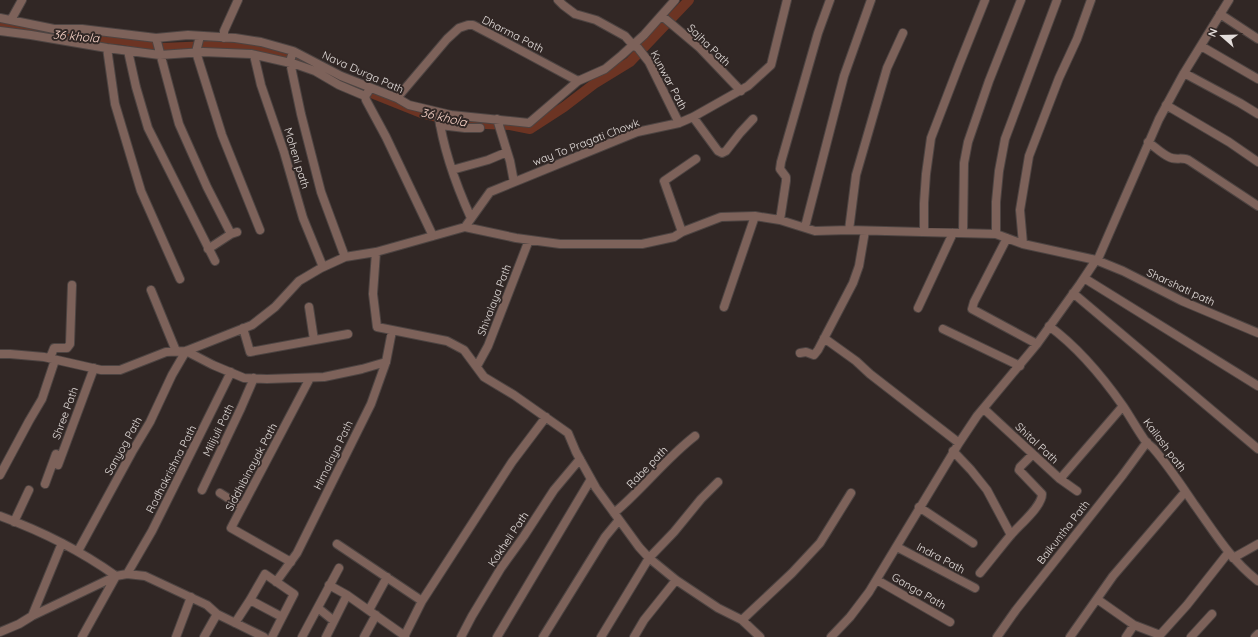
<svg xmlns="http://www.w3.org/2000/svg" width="1258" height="637" font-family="Quicksand,sans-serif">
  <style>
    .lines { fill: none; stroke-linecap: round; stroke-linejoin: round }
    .river { stroke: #6c3423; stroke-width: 10 }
    .minor-casing { stroke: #4d4442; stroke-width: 10 }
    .minor { stroke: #7d625a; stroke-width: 8 }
    .labels { text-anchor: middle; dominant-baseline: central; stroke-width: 4; stroke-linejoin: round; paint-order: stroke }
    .street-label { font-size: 11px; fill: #e3dddb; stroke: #312725 }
    .water-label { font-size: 12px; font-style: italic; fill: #fcd6ca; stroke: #312725 }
  </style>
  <rect width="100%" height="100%" fill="#312725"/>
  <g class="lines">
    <!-- river -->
    <path class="river" d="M 0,24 L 41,33 L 123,40 L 153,46
      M 163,48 L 230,45 L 262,49 L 300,60 L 339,80 L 424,114 L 462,123 L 510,125 L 530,129 L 564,107 L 594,84 L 630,62 L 689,0"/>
    <defs>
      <path id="minor" d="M 558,0 L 563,5 L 575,14 L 596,20 L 625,36 L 633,45 L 638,48 L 649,62 L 679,123
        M 1220,14 L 1258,39
        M 662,16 L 700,48 L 741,91
        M 0,18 L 54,29 L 82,29 L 156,38 L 188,35 L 235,38 L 261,42 L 293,51 L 341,76 L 397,98 L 409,105 L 451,115 L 529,123 L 578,81 L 605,69 L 622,55 L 644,35 L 675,0
        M 11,20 L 22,0
        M 0,31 L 31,35 L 107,48 L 160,55 L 203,52 L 251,54 L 295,64 L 315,71 L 339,85 L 365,96
        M 200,36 L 196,52 L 222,135 L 260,230
        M 156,38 L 179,124 L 207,187 L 231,234
        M 224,38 L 224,31 L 238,0
        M 1201,46 L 1258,79
        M 107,48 L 115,104 L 141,191 L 180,279
        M 128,51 L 136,87 L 148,128 L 215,261
        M 293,51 L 290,62 L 301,114 L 321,192 L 345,257
        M 254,55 L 261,85 L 284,152 L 303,218 L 323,267
        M 1184,73 L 1240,103 L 1258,114
        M 368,92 L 365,96 L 366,100 L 386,137 L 433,236
        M 397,98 L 447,39 L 459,28 L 468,25 L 473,25 L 496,37 L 578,81
        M 1166,105 L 1229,142 L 1258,162
        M 438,112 C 443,149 456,185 471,218
        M 693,117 L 718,151 L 722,153 L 726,151 L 740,133 L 753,119
        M 497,119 L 510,161 L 514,182
        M 440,125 L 465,128 L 480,128
        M 1148,142 C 1155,147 1162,154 1169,157 C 1176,161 1183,156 1190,161 L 1258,206
        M 452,170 L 488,160 L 507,152
        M 780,220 L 786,181 L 786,177 L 780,169 L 781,162 L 818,33 L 830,0
        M 465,227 L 490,192 L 637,132 L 679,123 L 693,117 L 748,86 L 771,65 L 787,0
        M 805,227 L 844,76 L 871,0
        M 849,230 L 856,175 L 887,68 L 903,33
        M 682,232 L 664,181 L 696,159
        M 924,232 L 924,203 L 926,174 L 931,138 L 959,65 L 985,0
        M 963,233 L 964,163 L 968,142 L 989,81 L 1021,0
        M 996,234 L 996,202 L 999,171 L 1005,139 L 1057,0
        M 1007,238 L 974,302 L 972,309 L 1037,344
        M 1023,244 L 1020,210 L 1029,156 L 1059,78 L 1077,39 L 1091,0
        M 208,249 L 231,234 L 237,232
        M 376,252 L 373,294 L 377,327 L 447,341 L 464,350 L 484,377 L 514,395 L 568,433 L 576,452 L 596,488 L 639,547 L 649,558 L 676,580 L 718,608 L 742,620 L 760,637
        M 1084,278 L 1258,386
        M 151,290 L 176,351
        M 1073,293 L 1258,449
        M 309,307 L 314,340
        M 724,307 L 755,216
        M 918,308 L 953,233
        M 1049,326 C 1079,348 1102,376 1123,406 C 1131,418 1138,431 1146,442 C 1148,444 1151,446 1153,448 C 1168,465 1181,485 1194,504 C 1215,533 1229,558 1258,581
        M 243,328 L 250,352 L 348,334
        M 943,329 L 1020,366
        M 824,338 L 856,361 L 870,374 L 959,443
        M 800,353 L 806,352 L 814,355 L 818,350 L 853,283 L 859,266 L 865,231
        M 0,354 L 10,354 L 44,357 L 101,370 L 120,370 L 166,352 L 186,351 L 252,325 L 275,307 L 299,281 L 321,268 L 345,257 L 376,252 L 465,227 L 516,238 L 560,244 L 642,244 L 674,237 L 682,232 L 721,217 L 755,216 L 780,220 L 815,231 L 849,230 L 996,234 L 1023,244 L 1096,260 L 1123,271 L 1182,301 L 1258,333
        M 50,358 L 54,348 L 67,348 L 70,344 L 72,285
        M 477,366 L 488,346 L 529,240
        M 984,409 L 1060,479 L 1077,491
        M 953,451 L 971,470 L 987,490 L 1011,535
        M 58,465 L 94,368
        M 0,475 L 29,421 L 42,399 L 55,360
        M 1060,479 L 1123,406
        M 45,484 L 56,454
        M 202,490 L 241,408 L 254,378
        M 220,493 L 242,507
        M 919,507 L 973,543
        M 614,513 C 643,489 665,459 695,436
        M 0,516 C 41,531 81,551 116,576 L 127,574 L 145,576 L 207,605 L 217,614 L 264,637
        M 14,522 L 29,490
        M 337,544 L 422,601
        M 897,547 L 975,588
        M 78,551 L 132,452 L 150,422 L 172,375 L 186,351 L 213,365 L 244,378 L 267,379 L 324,377 L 362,369 L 386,362
        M 1233,558 L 1258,544
        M 291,562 L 231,528 L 310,378
        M 980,573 C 990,561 1000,548 1010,536 C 1018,526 1042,507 1042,494 L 1019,470 L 1020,467 L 1033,454
        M 127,574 L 152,531 L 231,372
        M 877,580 L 950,622
        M 276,582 L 297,553 L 371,404 L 386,362 L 392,331
        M 329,585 L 347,595 L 405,636
        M 1097,599 L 1134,625 L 1126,637
        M 250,600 L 282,617
        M 318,608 L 334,621
        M 369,610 L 387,577
        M 32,616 L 62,543
        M 742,620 L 792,573 L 820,543 L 851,493
        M 235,623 L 250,600 L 265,574 L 294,594 L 272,637
        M 1134,625 L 1160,635 L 1187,605 L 1228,553
        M 0,632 L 19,624 L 32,616 L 116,576
        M 82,637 L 116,576
        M 176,637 L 191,597
        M 204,637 L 217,614
        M 302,637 L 339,568
        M 326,637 L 347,595
        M 364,637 L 376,615
        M 404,637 L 422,601 L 512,462 L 546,417
        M 461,637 L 472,616 L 501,568 L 524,536 L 554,490 L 580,459
        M 497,637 L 591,479
        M 543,637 L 605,537 L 619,520
        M 601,637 L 649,558 L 674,532 L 701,499 L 718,482
        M 634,637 L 644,620 L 676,580
        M 831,637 L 850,617 L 869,592 L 959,443 L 977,416 L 1037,344 L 1080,284 L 1096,260 L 1098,259 L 1159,119 L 1184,73 L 1229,0
        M 997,637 L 1016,610 L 1122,476 L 1147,442
        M 1070,637 L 1113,576 L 1185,492
        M 1191,637 L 1212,614
        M 1255,637 L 1258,634"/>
    </defs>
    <!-- minor casing -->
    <use href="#minor" class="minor-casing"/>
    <!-- minor -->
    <use href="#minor" class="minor"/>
  </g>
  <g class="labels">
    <!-- street labels -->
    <g class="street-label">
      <text transform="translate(513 34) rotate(27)">Dharma Path</text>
      <text transform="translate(709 45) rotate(44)">Sajha Path</text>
      <text transform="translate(363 72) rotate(24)">Nava Durga Path</text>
      <text transform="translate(669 80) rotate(62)">Kunwar Path</text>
      <text transform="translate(586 142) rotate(-21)">way To Pragati Chowk</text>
      <text transform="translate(297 158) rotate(73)">Moheni path</text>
      <text transform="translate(1181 287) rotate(25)">Sharshati path</text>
      <text transform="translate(494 300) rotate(-69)">Shivalaya Path</text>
      <text transform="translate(65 413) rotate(-70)">Shree Path</text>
      <text transform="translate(218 430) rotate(-64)">Milijuli Path</text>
      <text transform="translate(1037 443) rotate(43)">Shital Path</text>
      <text transform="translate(1165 445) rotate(53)">Kailash path</text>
      <text transform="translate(123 446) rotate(-61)">Sanyog Path</text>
      <text transform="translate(333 455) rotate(-64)">Himalaya Path</text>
      <text transform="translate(251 467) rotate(-62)">Siddhibinayak Path</text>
      <text transform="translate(647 467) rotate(-46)">Rabe path</text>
      <text transform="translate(171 469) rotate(-63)">Radhakrishna Path</text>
      <text transform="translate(1063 532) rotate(-52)">Baikuntha Path</text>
      <text transform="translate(508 539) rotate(-56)">Kokheli Path</text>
      <text transform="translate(941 558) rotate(28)">Indra Path</text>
      <text transform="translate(919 591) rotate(30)">Ganga Path</text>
    </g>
    <!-- water labels -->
    <g class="water-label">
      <text transform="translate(76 36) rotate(5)">36 khola</text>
      <text transform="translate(444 117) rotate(13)">36 khola</text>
    </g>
  </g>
  <!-- north arrow -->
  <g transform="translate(1222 36) rotate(290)" stroke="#312725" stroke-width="3" paint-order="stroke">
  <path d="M0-3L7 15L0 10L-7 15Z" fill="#e3dddb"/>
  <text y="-6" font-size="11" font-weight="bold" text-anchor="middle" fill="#e3dddb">N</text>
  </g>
</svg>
